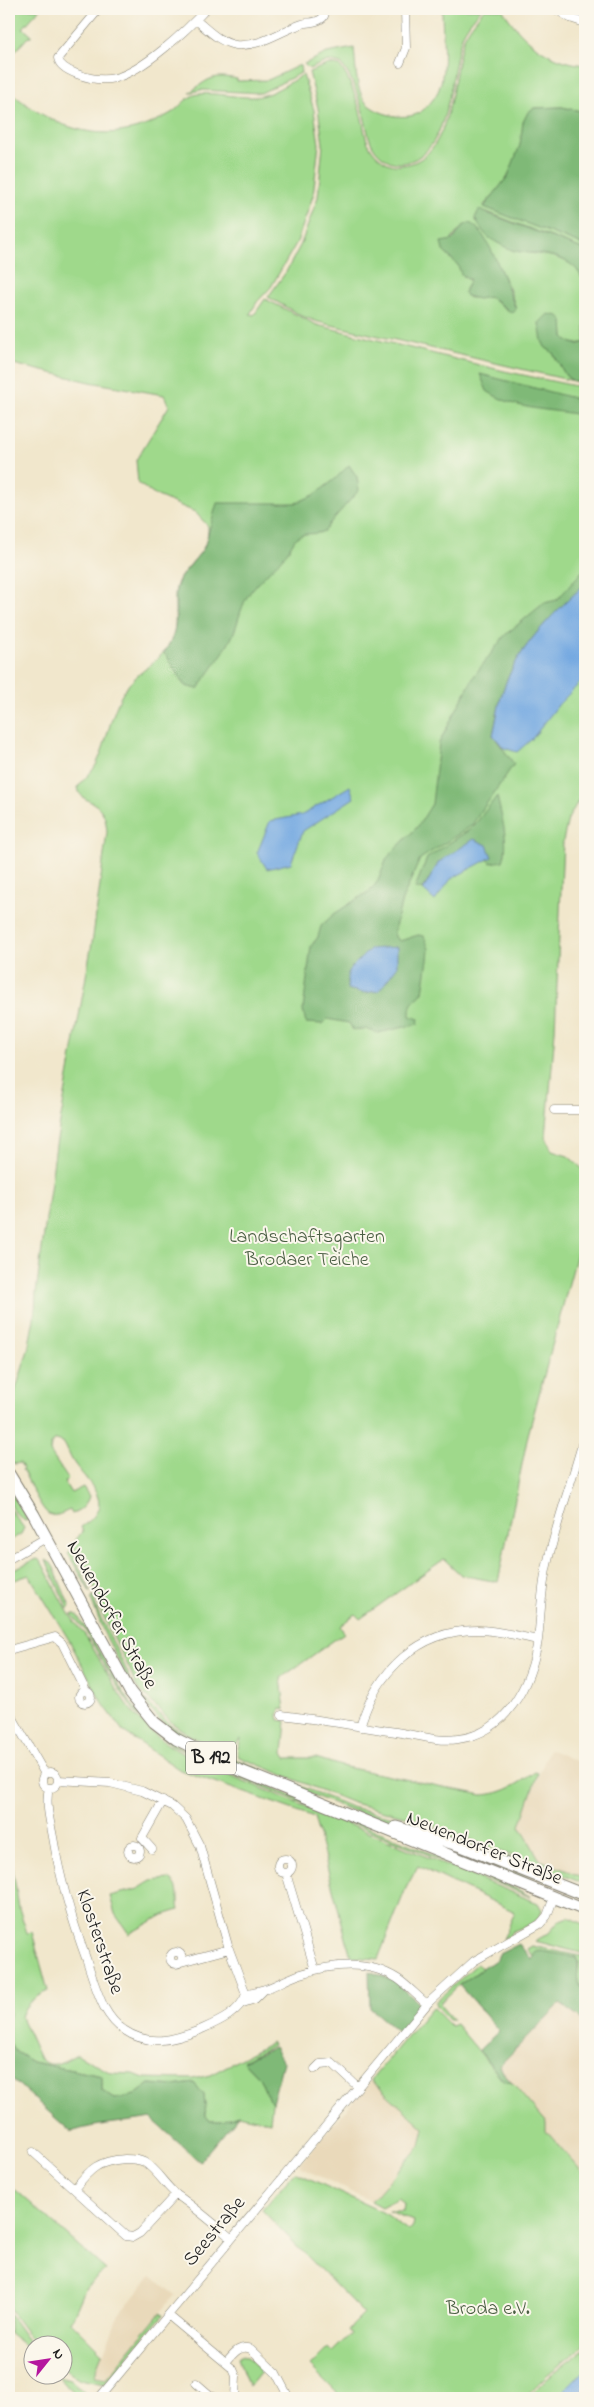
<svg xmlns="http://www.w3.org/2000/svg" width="594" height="2407" font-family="'Indie Flower',sans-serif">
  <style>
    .built { fill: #e9d9ba }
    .green { fill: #9fd98b; stroke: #5e7a54; fill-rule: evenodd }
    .forest { fill: #7fb977; stroke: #4e6a4a }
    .water { fill: #75a9e1; stroke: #48627e }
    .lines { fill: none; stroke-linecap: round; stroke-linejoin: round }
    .minor-casing { stroke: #868274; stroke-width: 9 }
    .primary-casing { stroke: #868274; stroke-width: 13 }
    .minor { stroke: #fff; stroke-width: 8 }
    .primary { stroke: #fff; stroke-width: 11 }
    .labels { text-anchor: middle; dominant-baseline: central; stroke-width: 4; stroke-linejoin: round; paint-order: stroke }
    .shield { fill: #fbf7ec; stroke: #5f5e5a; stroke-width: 1 }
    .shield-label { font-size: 19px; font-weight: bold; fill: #1c1c1c }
    .park-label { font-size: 20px; fill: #4a5e43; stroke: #fbf7ec }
    .street-label { font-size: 20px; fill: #1c1c1c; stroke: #fbf7ec }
  </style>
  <rect width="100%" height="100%" fill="#fbf7ec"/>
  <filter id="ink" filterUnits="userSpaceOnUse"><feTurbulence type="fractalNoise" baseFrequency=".02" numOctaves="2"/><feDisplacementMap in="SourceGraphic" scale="10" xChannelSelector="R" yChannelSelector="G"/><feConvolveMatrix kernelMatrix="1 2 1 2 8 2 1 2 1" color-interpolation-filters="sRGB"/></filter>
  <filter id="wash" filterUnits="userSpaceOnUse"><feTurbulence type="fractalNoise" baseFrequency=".0096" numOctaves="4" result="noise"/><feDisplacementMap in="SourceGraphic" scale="20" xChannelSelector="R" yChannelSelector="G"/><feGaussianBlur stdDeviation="1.12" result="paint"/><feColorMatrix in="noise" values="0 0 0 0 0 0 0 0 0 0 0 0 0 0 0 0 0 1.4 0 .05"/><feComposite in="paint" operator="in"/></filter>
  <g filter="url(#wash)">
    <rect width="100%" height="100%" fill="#f1e7cc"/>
    <!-- built -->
    <path class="built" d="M 549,1749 L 585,1765 L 585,1878 L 540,1860 L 520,1825 Z
      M 560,2004 L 585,2022 L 585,2175 L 546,2131 L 546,2123 L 498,2067 Z
      M 371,2080 L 424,2128 L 420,2146 L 371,2201 L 300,2167 L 300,2164 Z
      M 151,2276 L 175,2295 L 106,2379 L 94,2377 L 119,2314 Z"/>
    <!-- green -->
    <path class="green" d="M 14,9 L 40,9 L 23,28 L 32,36 L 27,38 L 9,59 L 9,15 Z
      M 442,9 L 481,9 C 474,18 465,27 462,37 C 449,73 452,149 408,162 C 398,165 388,162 380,155 C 368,144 368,131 364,116 C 360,100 352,76 341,64 L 328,61 L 309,69 L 304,64 L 327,53 L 354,48 C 356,65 355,85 364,100 C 374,115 410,123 423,110 C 428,106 436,97 439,89 C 447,69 442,31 442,9 Z
      M 484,9 L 502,9 C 522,39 546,61 585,65 L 585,112 L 562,107 L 534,108 C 521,124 525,125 521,144 C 516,167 501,188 484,205 L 485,207 L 585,246 L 585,250 L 482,210 L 476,221 C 480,224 481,229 485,233 C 487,237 510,250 515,251 C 542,256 575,252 585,285 L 585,342 C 576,345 571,344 564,337 L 563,326 L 548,314 L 539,323 L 545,347 L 553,353 L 566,376 L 573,381 L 318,322 L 302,316 L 268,297 L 286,272 L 301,244 L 318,197 L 323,144 L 318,108 L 309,72 L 329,64 L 340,66 C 350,79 357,99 361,115 C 365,128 364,140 373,151 C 380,160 391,167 402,165 C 453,161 451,77 463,41 C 467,29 477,19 484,9 ZM 477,228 L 486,242 L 509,288 L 516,308 L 507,310 L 490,297 L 469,298 L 465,289 L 470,281 L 464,277 L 458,265 L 443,251 L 459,230 Z
      M 300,65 L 301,73 L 261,93 L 200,90 L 189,93 C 210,78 212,74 237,79 L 237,81 L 268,80 Z
      M 303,75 L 314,110 L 319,144 L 313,196 L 297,242 L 271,287 L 257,302 L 250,314 L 254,315 L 265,299 L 317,325 L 504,371 L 585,388 L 585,789 L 568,819 L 563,841 L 555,1031 L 546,1137 L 552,1151 L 568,1156 L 585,1171 L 585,1224 L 528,1435 L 498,1582 L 461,1575 L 444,1559 L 360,1619 L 355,1614 L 340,1626 L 344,1633 L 281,1678 L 285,1710 L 281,1709 L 278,1715 L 279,1720 L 286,1721 L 283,1753 L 286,1758 L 316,1758 L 341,1766 L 482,1795 C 504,1794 518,1784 535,1772 L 538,1773 L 520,1826 L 540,1860 L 585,1878 L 585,1884 L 420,1820 L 353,1803 L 239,1757 L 237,1751 L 241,1739 L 226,1752 L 191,1736 L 172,1723 L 136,1686 L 131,1672 L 101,1611 L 95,1589 L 73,1547 L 77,1538 L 83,1532 L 81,1527 C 117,1504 90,1486 74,1463 C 69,1456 68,1449 63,1442 L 56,1440 L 51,1444 L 50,1452 L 68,1479 L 64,1482 L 71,1493 L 83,1487 L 89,1496 C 86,1506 81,1511 72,1514 L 70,1510 C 64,1512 57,1517 51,1515 C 42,1514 28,1479 22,1469 L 23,1468 L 20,1463 L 14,1464 L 9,1458 L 9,1412 L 28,1350 L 35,1313 L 36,1293 L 56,1145 L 93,937 L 107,832 C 106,824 106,816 100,809 C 92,799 79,801 78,787 C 84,778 93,772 97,763 C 108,740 110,714 124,691 C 137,670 163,662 172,638 C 180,619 169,595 180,578 C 192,559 209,552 208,526 L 195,512 L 153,494 L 138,483 L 136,460 L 169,406 L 164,395 L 90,382 L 9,363 L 9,91 C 52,127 101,147 156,121 C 162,118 168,115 173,112 C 181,106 187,96 198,94 C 216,92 236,98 255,97 C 271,96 289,82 303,75 Z
      M 9,1489 L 28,1520 L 25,1521 C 12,1512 9,1504 9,1489 Z
      M 9,1508 L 24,1528 L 21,1534 L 9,1541 Z
      M 71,1550 L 91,1592 L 90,1592 L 68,1553 Z
      M 37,1559 L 41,1561 C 51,1579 59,1598 70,1615 C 76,1625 85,1633 90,1643 C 123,1701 135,1730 198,1762 L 538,1903 L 542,1910 C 537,1927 523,1926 511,1932 L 510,1935 L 503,1939 L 515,1912 L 418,1866 L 406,1888 L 378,1959 L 351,1957 L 314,1817 L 180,1770 L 123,1731 L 101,1701 L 69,1640 L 29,1575 L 9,1582 L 9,1571 Z
      M 46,1560 L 51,1563 L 54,1568 L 70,1607 L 68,1609 Z
      M 93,1595 L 98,1612 L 128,1673 L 129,1681 L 104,1633 L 91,1599 Z
      M 71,1614 L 76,1614 C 103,1650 118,1695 152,1727 C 190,1761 244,1776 291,1795 C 367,1827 443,1858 519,1890 L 531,1897 L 220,1769 L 173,1746 L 136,1713 L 112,1678 L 85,1630 Z
      M 137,1692 L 170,1725 L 206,1747 L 351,1807 L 419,1823 L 457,1836 L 453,1839 L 353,1811 L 236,1765 L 189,1742 L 158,1719 Z
      M 462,1839 L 535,1867 L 544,1873 L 463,1842 Z
      M 430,1840 L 536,1881 L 536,1883 L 456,1853 Z
      M 9,1844 L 19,1908 L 27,1933 L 32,1932 L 48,1991 C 35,1997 25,2003 21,2017 L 40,2059 C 52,2070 64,2061 77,2054 L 111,2073 L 134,2074 L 144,2078 L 193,2079 L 210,2075 L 272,2042 L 273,2045 L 243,2061 L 260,2079 L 269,2100 L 272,2103 L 270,2122 L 239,2115 L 222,2121 L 210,2121 L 206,2116 L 204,2095 L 194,2083 L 174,2086 L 150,2084 L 135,2095 L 115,2099 L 102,2091 L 102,2076 L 32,2062 L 16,2052 L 9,2042 Z
      M 169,1879 C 182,1886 176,1898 179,1910 L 163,1915 L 129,1934 L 115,1914 L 110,1896 L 138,1889 L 151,1881 Z
      M 568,1917 L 585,1925 L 585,1954 L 535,1941 L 549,1933 L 560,1920 Z
      M 532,1946 L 585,1957 L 585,1989 C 574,1984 578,1973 579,1962 L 533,1957 L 527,1949 Z
      M 477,1964 L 483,1968 L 459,1985 L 439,2004 L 453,2020 L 449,2020 L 436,2006 L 435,2002 Z
      M 432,2007 L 451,2026 L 456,2024 L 503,2080 L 512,2083 L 546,2123 L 546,2131 L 585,2175 L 585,2345 L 548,2374 L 525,2397 L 519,2398 L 342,2398 L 310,2366 L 328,2348 L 332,2352 L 351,2334 L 348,2330 L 364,2314 L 262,2210 L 295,2172 L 382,2212 L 409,2231 L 413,2226 L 414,2221 L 388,2211 L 403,2211 L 404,2204 L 399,2198 L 382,2207 L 371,2201 L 420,2146 L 424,2128 L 371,2080 Z
      M 9,2184 L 106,2270 L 86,2287 L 71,2322 L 103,2354 L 94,2377 L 106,2379 L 161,2312 L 163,2315 L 105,2384 C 89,2381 74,2380 63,2366 L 62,2344 L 34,2343 L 9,2309 Z
      M 9,2314 L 32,2346 L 32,2351 L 9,2333 Z
      M 585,2349 L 585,2369 L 556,2398 L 527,2398 L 548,2377 Z
      M 242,2355 L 249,2358 L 261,2372 L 249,2387 L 238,2358 Z
      M 58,2376 L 70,2379 L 88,2396 C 74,2399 67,2385 58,2376 Z"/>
    <!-- forest -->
    <path class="forest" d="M 562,107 L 585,112 L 585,246 L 484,207 L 508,176 L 520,145 L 523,122 L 528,112 L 534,108 Z
      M 479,210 L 585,250 L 585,285 C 575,253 543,255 515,251 C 510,250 492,240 488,237 C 483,233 478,223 475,218 Z
      M 469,223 C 488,228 508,291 516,309 L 512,313 L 490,297 L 478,299 L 466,296 L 464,292 L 470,280 L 461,274 L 458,265 L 443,251 L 441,242 L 453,240 L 463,226 Z
      M 548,314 L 559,316 L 563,320 L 564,337 C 571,344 576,346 585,342 L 585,384 L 573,381 L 566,376 L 553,353 L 545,347 L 542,341 L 539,323 Z
      M 480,374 L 585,401 L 585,416 C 550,408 518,412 487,391 Z
      M 349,465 L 357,477 L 359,490 L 329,524 C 323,541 301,527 294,541 C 282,564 259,577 247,597 C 240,609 238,624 232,637 C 223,655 209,672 198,689 L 185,686 L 164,653 L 173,637 L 176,621 L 176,589 L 180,578 L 204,548 L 217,503 L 296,503 L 314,495 L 334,480 Z
      M 585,568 L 585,584 C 551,616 514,650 501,697 C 498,709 496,722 493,735 L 514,764 L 471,826 L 420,859 L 402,900 L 394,931 L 395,937 L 400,941 L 418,935 L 424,936 L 429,949 L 428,960 L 423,992 C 415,1003 410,999 410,1016 L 419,1019 L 418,1024 L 378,1033 L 365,1029 L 353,1030 L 349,1023 L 327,1019 L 322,1024 L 306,1023 L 303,1010 L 311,946 L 318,937 L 321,926 L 334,914 L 371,890 L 378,881 L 387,858 L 418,826 L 432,804 L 439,743 L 474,676 L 505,635 L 544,603 L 557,600 Z
      M 497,796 C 501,816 510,842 503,861 L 491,863 L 487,859 L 491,857 L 439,862 L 423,890 L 415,888 L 427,858 L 472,828 Z
      M 519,1944 L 532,1960 L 535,1952 L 541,1951 L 576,1957 C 582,1968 571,1983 585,1989 L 585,2022 L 560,2004 L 499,2066 L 512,2083 L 503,2080 L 479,2050 L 499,2031 L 459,1985 L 497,1959 L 499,1954 Z
      M 369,1971 L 395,1981 L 421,2005 L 399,2033 L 370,2008 Z
      M 9,2042 L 16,2052 L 32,2062 L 102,2076 L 102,2091 L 115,2099 L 135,2095 L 150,2084 L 174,2086 L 194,2083 L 204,2095 L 206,2116 L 210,2121 L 222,2121 L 239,2115 L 200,2162 L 151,2118 C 125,2123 97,2123 71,2132 L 9,2076 Z
      M 274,2047 L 283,2062 L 272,2103 L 269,2100 L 260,2079 L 243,2061 Z"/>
    <!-- water -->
    <path class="water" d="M 585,584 L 585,678 L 559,704 L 532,739 L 517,752 L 504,748 L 493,735 C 496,722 498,709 501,697 C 514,650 551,616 585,584 Z
      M 350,786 L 354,798 L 303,831 L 291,863 L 267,869 L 257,853 L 270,821 L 302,815 Z
      M 474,839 L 487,845 L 492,857 L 451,879 L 435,901 L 423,890 L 439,862 Z
      M 397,947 L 397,967 L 379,991 L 363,993 L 347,989 L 348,971 L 370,949 Z
      M 585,2369 L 585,2387 L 572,2398 L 556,2398 Z"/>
  </g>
  <g filter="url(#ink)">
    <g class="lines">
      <defs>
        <path id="minor" d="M 99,9 L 58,58 C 59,66 69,71 77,74 C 90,79 102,81 115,78 C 143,71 187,30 206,9
          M 555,9 L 570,18 L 585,23
          M 196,20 C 208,30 220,43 236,45 C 261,47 280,31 302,24 C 308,22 316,23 321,19 C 325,17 325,13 325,9
          M 400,63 L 406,48 L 405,9
          M 554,1110 L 585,1110
          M 9,1559 L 46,1538
          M 9,1650 L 55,1637 L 62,1643 L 86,1691
          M79 1697a6 6 0 1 1 12 0a6 6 0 1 1-12 0Z
          M 9,1711 L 45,1774
          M 282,1715 C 322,1720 362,1727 402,1733 C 420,1736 440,1742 458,1739 C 507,1733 531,1684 538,1640 C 541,1615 541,1590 547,1565 C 557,1520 573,1478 585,1434
          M 360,1727 C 376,1672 418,1630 477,1630 C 498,1630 518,1636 538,1640
          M42 1780a8 8 0 1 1 16 0a8 8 0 1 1-16 0Z
          M 58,1780 L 110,1783 L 142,1791 L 172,1806 L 186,1819 L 200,1846 L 229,1949 L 246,1994
          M 49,1788 C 45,1803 50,1821 53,1837 C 60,1880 72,1920 87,1961 C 92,1977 97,1993 104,2007 C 109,2016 116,2025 124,2030 C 149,2047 174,2040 200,2030 C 218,2022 240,2013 246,1994 C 253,1991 259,1991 265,1989 C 277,1985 288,1978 301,1974 C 332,1964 369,1960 398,1979 C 408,1986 417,1996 427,2004
          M128 1851a6 6 0 1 1 12 0a6 6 0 1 1-12 0Z
          M 152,1849 L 142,1838 L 163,1801
          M278 1866a7 7 0 1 1 14 0a7 7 0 1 1-14 0Z
          M 286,1873 L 315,1970
          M170 1958a6 6 0 1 1 12 0a6 6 0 1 1-12 0Z
          M 181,1962 L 229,1949
          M 243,2003 L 255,1999 L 265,1989
          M 315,2069 L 320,2064 L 332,2063 L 358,2087
          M 33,2152 L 126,2236 L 133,2237 L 140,2233 L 176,2194
          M 75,2188 C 91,2168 98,2161 125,2159 C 131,2159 138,2159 144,2162 C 157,2170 165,2186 177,2195 C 196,2208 213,2223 231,2238
          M 168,2315 L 233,2369 L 236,2376 L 235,2398
          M 226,2362 C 233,2354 240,2344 251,2349 L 276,2373 L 289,2398
          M 196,2383 L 211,2396 L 218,2398
          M 99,2398 L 429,2002 L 474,1961 L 540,1924 L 547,1916 L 554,1897"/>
        <path id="primary" d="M 9,1474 L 34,1515 L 130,1692 L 154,1722 L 176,1739 L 234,1768 L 585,1910
          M 396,1827 L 461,1846 L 585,1895"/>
      </defs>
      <!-- minor casing -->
      <use href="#minor" class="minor-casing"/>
      <!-- primary casing -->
      <use href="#primary" class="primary-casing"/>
      <!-- minor -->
      <use href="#minor" class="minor"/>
      <!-- primary -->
      <use href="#primary" class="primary"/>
    </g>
  </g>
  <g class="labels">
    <!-- shield labels -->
    <rect class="shield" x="186" y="1741.5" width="50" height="33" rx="4"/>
    <g class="shield-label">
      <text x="211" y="1758">B 192</text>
    </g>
    <!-- park labels -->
    <g class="park-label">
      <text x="307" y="1237">Landschaftsgarten<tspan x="307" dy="23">Brodaer Teiche</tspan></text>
      <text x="488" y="2309">Broda e.V.</text>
    </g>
    <!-- street labels -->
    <g class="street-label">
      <text transform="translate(111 1615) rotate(61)">Neuendorfer Straße</text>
      <text transform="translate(484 1849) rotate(22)">Neuendorfer Straße</text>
      <text transform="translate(99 1942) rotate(71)">Klosterstraße</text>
      <text transform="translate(215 2232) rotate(-50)">Seestraße</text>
    </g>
  </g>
  <!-- margin -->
  <rect width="594" height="2407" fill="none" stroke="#fbf7ec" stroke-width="30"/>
  <!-- north arrow -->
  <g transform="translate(48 2360) rotate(60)"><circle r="24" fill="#fbf7ec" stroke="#a29f99"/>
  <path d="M0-4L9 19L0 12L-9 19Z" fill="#b5179e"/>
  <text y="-8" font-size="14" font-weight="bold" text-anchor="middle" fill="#1c1c1c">N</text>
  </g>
</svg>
